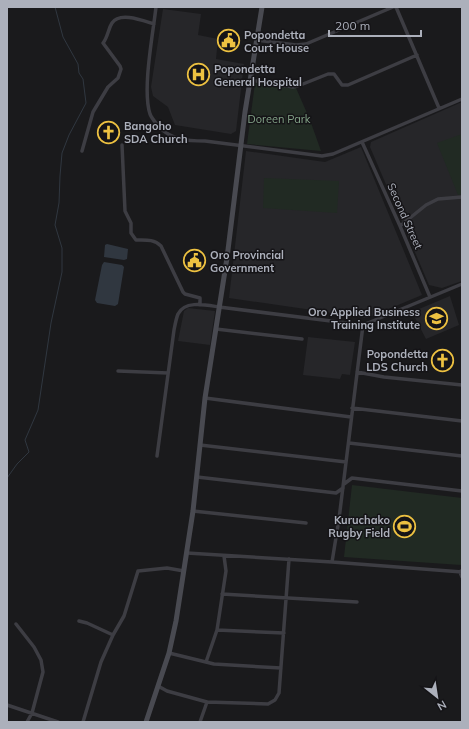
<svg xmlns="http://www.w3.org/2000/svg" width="469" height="729" font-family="Mulish,sans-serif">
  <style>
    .built { fill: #262629 }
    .green { fill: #212a23 }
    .water { fill: #303740 }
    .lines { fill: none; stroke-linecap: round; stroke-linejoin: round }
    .stream { stroke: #303740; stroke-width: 1 }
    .minor { stroke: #3d3d43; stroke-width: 3.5 }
    .secondary { stroke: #494a51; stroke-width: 5 }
    .labels { text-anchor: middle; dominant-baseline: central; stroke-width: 3; stroke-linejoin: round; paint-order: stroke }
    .poi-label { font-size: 11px; font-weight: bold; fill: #acb0bb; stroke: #151417; text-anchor: start }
    .park-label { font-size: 11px; fill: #84a589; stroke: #151417 }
    .street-label { font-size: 11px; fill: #acb0bb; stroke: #151417 }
  </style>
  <rect width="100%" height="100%" fill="#1a1a1c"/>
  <!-- built -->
  <path class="built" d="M 163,9 L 201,14 L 198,35 L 218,39 L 216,59 L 244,64 L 236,131 L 231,134 L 175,125 L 168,107 L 153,96 L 151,87 Z
    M 462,102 L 462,281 L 442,288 L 429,285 L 370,147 L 371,142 Z
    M 361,147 L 422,295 L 367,318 L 229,298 L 246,151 L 325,162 Z
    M 450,296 L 459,325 L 426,339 L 412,312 Z
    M 188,308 L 215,311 L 210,345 L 178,341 L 184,311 Z
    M 308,337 L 355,342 L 350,375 L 342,374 L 340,379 L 303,375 Z"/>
  <!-- green -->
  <path class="green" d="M 255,83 L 296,88 L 310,120 L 321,151 L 247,144 Z
    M 462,134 L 462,194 L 458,195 L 437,143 Z
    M 264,178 L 339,181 L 337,213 L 263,208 Z
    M 352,485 L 462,498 L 462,554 L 461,565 L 344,557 Z"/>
  <!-- water -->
  <path class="water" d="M 107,244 L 128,249 L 127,259 L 124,260 L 104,257 L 105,245 Z
    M 104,262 L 122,265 L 124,267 L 118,304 L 115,306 L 97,303 L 95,300 L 102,265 Z"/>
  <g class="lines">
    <!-- stream -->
    <path class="stream" d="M 7,478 L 17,464 L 29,452 L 25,440 L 38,410 L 51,323 L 62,272 L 62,248 L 55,225 L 59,203 L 60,176 L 62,153 L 69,135 L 86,103 L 83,79 L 79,73 L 78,64 L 63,37 L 55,7"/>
    <!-- minor -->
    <path class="minor" d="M 156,7 C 153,34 142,90 150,114 C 152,119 156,123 159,127 C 172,140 187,141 205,141 L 322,156 L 333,154 L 462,99
      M 396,7 L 439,108
      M 256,40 L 296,45 L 306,44 L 393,7
      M 250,80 L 293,87 L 298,86 L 328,74 L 334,74 L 342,85 L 348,85 L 417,55
      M 362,142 L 400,226 L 430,297
      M 122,145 L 125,211 L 131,223 L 131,233 L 136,240 C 146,240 154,239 161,246 L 183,292 L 185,294 L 200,298 L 200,305
      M 82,151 L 93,112 L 108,87 L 118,78 L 121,69 L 120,66 L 103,43 C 108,37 108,29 112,23 C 120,11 144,21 154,24
      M 400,226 L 426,205 L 438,199 L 462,197
      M 216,329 L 302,339
      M 118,371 L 168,373
      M 357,372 L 384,377 L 462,385
      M 205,398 L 351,417
      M 352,408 L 462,421
      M 349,443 L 462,456
      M 200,445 L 346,462
      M 157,456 L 174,330 C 175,325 176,319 178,314 C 185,300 206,305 219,307 L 363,325 L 462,284
      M 197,477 L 336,493 L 343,488
      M 344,484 L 352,478 L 462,491
      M 193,511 L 306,523
      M 187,553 L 332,562 L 462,572
      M 332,562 L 339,519 L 363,325
      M 461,571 L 460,572 L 462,577
      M 222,594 L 357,602
      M 79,621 L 87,623 L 113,635
      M 16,624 L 34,647 L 41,660 L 43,672 L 32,713 L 27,722
      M 217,630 L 284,633
      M 169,653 L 214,664 L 281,668
      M 206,662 L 217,630 L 226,571 L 224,556
      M 158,686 L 167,691 L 207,702 L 268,704 L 275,700 L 279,693 L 289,559
      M 7,705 L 58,722
      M 83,722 L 101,662 L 113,635 L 124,616 L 138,571 L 167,568 L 184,571
      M 200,722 L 207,702"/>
    <!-- secondary -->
    <path class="secondary" d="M 146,722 L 169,653 L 176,621 L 193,511 L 205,398 L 227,258 L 245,112 L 262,7"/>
  </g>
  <!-- icons -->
  <defs>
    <symbol id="civic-ring" viewBox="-11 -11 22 22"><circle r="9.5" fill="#151417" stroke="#edc141" stroke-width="1.5"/><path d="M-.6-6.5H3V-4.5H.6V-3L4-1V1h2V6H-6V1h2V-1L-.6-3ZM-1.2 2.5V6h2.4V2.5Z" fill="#edc141"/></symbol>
    <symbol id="hospital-ring" viewBox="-11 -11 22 22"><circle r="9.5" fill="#151417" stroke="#edc141" stroke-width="1.5"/><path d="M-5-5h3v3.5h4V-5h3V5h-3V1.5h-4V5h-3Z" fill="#edc141"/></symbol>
    <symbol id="church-ring" viewBox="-11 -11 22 22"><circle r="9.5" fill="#151417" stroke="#edc141" stroke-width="1.5"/><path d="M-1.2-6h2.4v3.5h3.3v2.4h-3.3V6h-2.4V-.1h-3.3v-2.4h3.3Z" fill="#edc141"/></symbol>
    <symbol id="university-ring" viewBox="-11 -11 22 22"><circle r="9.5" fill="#151417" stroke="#edc141" stroke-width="1.5"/><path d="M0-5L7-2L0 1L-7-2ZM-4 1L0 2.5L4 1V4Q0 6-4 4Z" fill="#edc141"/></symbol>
    <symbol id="stadium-ring" viewBox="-11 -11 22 22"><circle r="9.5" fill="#151417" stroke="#edc141" stroke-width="1.5"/><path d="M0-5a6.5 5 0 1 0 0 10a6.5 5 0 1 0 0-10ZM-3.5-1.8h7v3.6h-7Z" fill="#edc141"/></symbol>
  </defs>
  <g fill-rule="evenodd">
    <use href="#civic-ring" x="216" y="28" width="25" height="25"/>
    <use href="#hospital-ring" x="186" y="62" width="25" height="25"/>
    <use href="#church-ring" x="96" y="120" width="25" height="25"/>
    <use href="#civic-ring" x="182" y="248" width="25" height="25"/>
    <use href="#university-ring" x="424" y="306" width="25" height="25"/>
    <use href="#church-ring" x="430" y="348" width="25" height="25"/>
    <use href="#stadium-ring" x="392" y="514" width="25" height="25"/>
  </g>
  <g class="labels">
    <!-- poi labels -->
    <g class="poi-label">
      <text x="244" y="35">Popondetta<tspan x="244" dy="13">Court House</tspan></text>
      <text x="214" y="69">Popondetta<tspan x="214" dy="13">General Hospital</tspan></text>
      <text x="124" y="126">Bangoho<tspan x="124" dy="13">SDA Church</tspan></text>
      <text x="210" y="255">Oro Provincial<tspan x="210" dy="13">Government</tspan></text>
      <text x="420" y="312" text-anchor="end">Oro Applied Business<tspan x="420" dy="13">Training Institute</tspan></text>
      <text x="428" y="354" text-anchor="end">Popondetta<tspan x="428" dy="13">LDS Church</tspan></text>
      <text x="390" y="520" text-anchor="end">Kuruchako<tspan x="390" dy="13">Rugby Field</tspan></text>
    </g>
    <!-- park labels -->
    <g class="park-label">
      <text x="279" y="119">Doreen Park</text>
    </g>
    <!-- street labels -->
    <g class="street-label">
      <text transform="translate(405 216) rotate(66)">Second Street</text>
    </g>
  </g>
  <!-- border -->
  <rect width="469" height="729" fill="none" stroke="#acb0bb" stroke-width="16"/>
  <!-- north arrow -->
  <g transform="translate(437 697) rotate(150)" stroke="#151417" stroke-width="3" paint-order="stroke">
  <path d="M0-3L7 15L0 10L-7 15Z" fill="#acb0bb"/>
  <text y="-6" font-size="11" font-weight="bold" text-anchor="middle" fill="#acb0bb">N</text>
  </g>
  <!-- scale -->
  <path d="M329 30v6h92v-6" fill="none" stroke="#acb0bb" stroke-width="2"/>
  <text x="335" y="30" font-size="12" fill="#acb0bb" stroke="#151417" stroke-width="3" paint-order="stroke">200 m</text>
</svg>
